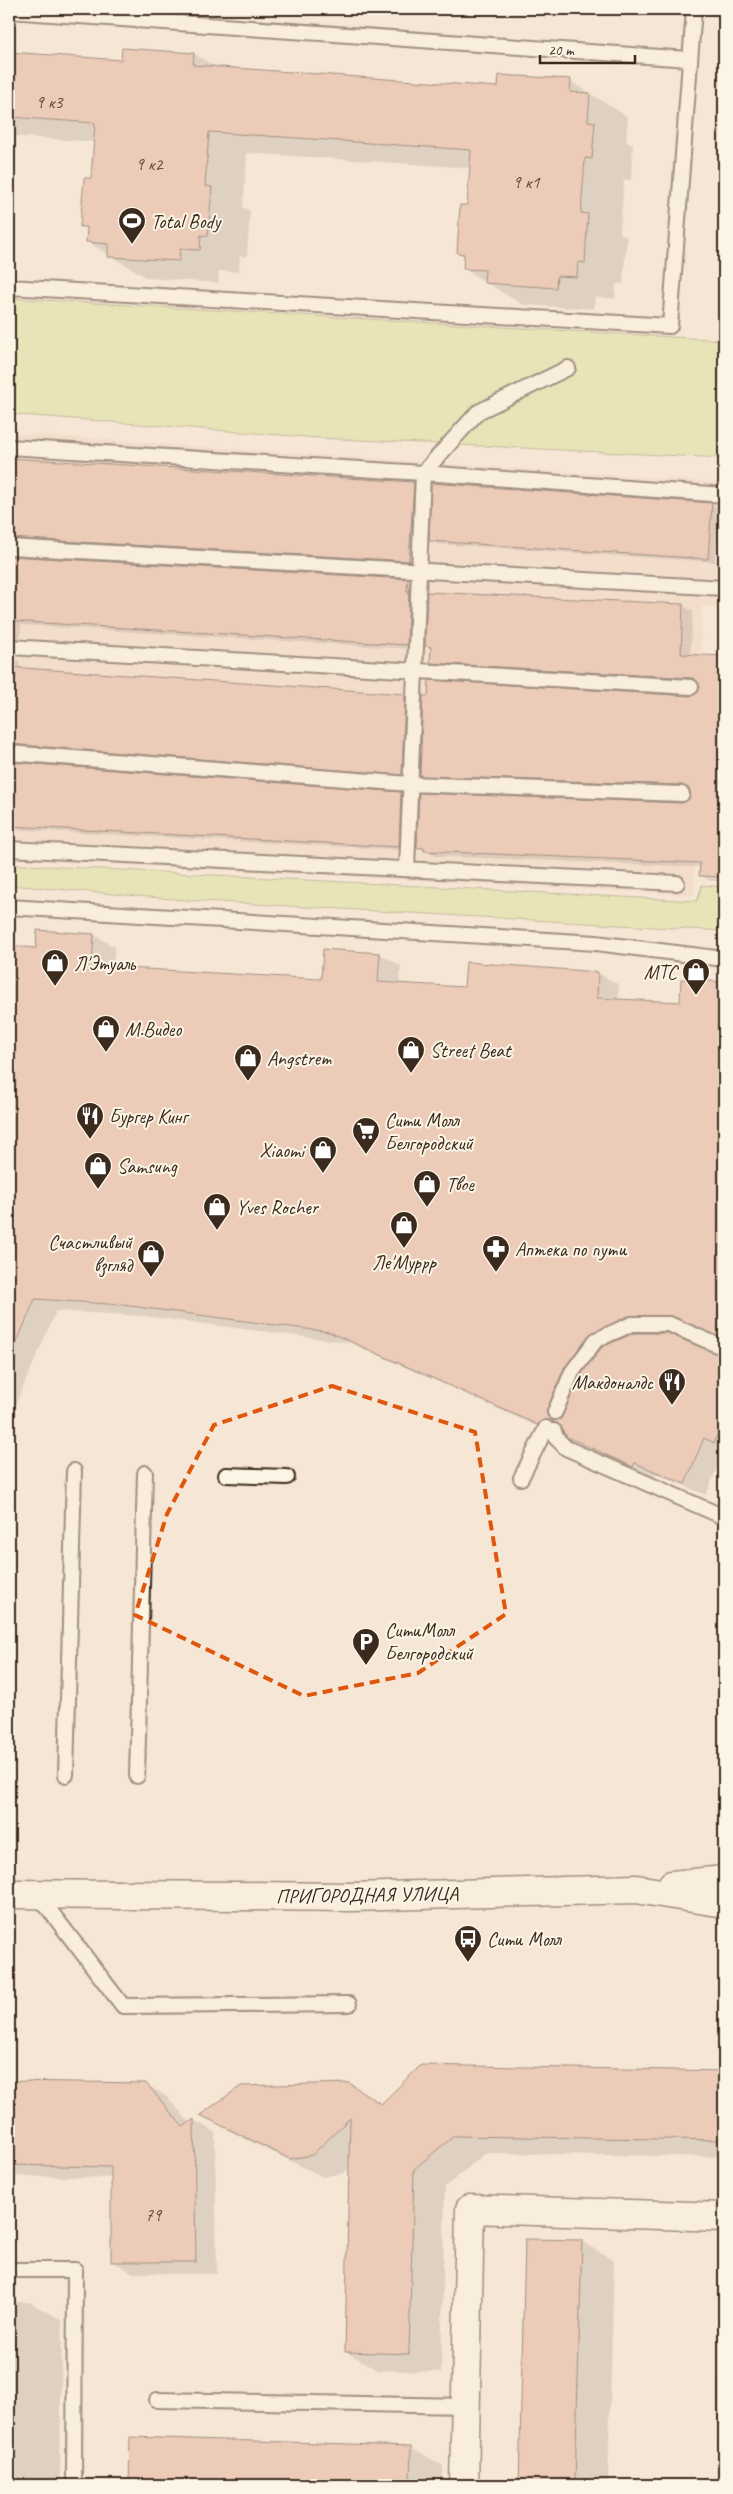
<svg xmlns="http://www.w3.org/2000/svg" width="733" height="2494" font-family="Caveat,sans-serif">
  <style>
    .built { fill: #efd4c2 }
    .green { fill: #d7e396; stroke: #89865a }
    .shadow { fill: #0003 }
    .building { fill: #dfab94; stroke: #3b2a1e }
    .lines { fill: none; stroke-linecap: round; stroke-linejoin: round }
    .service-casing { stroke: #3b2a1e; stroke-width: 18 }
    .minor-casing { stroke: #3b2a1e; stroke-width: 31 }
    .primary-casing { stroke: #3b2a1e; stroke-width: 31 }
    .service { stroke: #fcf5e5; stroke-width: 14 }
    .minor { stroke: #fcf5e5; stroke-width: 28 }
    .primary { stroke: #fcf5e5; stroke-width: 28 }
    .marked { fill: none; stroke: #df570d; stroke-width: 4; stroke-dasharray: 10 6; stroke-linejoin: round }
    .labels { text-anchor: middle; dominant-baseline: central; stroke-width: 4; stroke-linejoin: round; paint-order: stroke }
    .number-label { font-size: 18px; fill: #644a3c }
    .poi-label { font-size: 20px; fill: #3b2a1e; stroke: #fcf5e5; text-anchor: start }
    .street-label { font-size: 20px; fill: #3b2a1e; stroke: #fcf5e5 }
  </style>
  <rect width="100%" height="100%" fill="#f6e6d5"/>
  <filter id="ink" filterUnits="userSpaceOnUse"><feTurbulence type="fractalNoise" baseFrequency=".02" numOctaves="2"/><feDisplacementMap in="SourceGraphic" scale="10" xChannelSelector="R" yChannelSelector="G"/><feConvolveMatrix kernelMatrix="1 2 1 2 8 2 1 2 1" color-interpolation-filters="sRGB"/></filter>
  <g filter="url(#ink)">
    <!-- built -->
    <path class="built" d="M 9,433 L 724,483 L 724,608 L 702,606 L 694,895 L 9,859 Z"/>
    <!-- green -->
    <path class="green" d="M 9,298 L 724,340 L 724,556 L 723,458 L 320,438 L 9,414 Z
      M 9,864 L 697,901 L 702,885 L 724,887 L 724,931 L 184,900 L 9,885 Z"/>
    <!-- shadow -->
    <path class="shadow" d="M 9,53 L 122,61 L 194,54 L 218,68 L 499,88 L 570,81 L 628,117 L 626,141 L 633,145 L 631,180 L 624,180 L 620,233 L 627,237 L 623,284 L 616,284 L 615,299 L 595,297 L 594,309 L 523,305 L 464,269 L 465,256 L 458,253 L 468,207 L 471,168 L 247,153 L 243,207 L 250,211 L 247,257 L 240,256 L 239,272 L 219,271 L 218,283 L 147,278 L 88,242 L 88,230 L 82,226 L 92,179 L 95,142 L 9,136 Z
      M 9,459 L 413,484 L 421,488 L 415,564 L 9,548 Z
      M 712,504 L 719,508 L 715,562 L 437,544 L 430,540 Z
      M 9,557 L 407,580 L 414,584 L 414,649 L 21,625 L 20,642 L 9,648 Z
      M 428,593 L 683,606 L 693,611 L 690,656 L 724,657 L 724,881 L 710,881 L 700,875 L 701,867 L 435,856 L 418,847 L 687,803 L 692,795 L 691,790 L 430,780 L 421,775 L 691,697 L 699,693 L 701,687 L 699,683 L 441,668 L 431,662 L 432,649 L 426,646 Z
      M 9,655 L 19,661 L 19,669 L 405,696 L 412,700 L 409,778 L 9,753 Z
      M 9,761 L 10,763 L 401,793 L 408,797 L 406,850 L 9,829 Z
      M 39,931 L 94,935 L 115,947 L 113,968 L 322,980 L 380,954 L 401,966 L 399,985 L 465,989 L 467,963 L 598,973 L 619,985 L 618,1000 L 681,1004 L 682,980 L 724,983 L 724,1340 L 694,1327 L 650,1327 L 636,1334 L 724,1357 L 724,1451 L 706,1495 L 656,1474 L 654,1478 L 590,1448 L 565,1432 L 559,1436 L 351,1343 L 144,1316 L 56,1311 L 9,1420 L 9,947 L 37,949 Z
      M 421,2066 L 724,2072 L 724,2157 L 486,2153 L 445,2187 L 441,2372 L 377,2370 L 346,2352 L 351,2166 L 344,2173 L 323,2177 L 233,2133 L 202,2115 L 349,2084 L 383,2104 Z
      M 9,2082 L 146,2084 L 167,2097 L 190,2123 L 194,2120 L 215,2132 L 217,2274 L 133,2273 L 112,2261 L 112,2178 L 9,2176 Z
      M 526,2240 L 582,2242 L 614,2260 L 608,2485 L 520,2485 Z
      M 721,2242 L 724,2242 L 724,2485 L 717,2485 Z
      M 9,2302 L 29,2302 L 62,2320 L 60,2485 L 9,2485 Z
      M 131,2438 L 411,2447 L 443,2466 L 443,2485 L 130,2485 Z"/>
    <!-- building -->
    <path class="building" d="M 122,48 L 194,53 L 193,65 L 498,87 L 499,75 L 571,79 L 570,92 L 590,93 L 588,121 L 595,122 L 592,159 L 585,158 L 581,213 L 588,214 L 585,263 L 578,262 L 577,277 L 557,276 L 556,288 L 484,283 L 485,270 L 463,269 L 464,254 L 457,253 L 460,205 L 467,205 L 471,150 L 209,132 L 205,186 L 212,187 L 208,236 L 201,235 L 200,250 L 180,249 L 179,261 L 108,257 L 108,244 L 86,242 L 87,227 L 80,227 L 84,178 L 91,178 L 95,123 L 9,117 L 9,52 L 121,60 Z
      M 9,458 L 414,482 L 409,561 L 9,538 Z
      M 431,483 L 712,503 L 708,559 L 429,541 Z
      M 9,556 L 408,579 L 407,591 L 409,591 L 407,645 L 9,621 Z
      M 427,592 L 683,604 L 681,654 L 724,656 L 724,877 L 699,876 L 700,863 L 424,851 L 424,848 L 417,848 L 419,793 L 682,803 L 686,801 L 691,795 L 689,790 L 682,785 L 420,776 L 423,696 L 428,696 L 429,680 L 690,696 L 698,692 L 700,687 L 696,680 L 692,678 L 430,663 L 431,647 L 425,646 Z
      M 9,667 L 405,694 L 402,775 L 9,744 Z
      M 9,762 L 401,792 L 399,847 L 9,826 Z
      M 37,930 L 94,934 L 92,966 L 321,979 L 323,949 L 380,953 L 378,982 L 464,987 L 466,962 L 598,972 L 597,998 L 680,1002 L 681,979 L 724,982 L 724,1339 L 672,1316 L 628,1316 L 589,1335 L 564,1368 L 546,1413 L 552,1420 L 561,1419 L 580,1376 L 602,1347 L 634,1333 L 667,1333 L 724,1357 L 724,1418 L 714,1443 L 704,1438 L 685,1484 L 635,1463 L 633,1467 L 567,1437 L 557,1423 L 545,1419 L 538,1425 L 329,1332 L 122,1305 L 35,1299 L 9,1361 L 9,946 L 36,948 Z
      M 421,2065 L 724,2071 L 724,2140 L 454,2136 L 414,2169 L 409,2354 L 345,2352 L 350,2118 L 312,2155 L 290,2159 L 200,2115 L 241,2086 L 349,2083 L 381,2104 Z
      M 9,2081 L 146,2083 L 183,2127 L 194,2119 L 196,2262 L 111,2262 L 111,2167 L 9,2165 Z
      M 525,2239 L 582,2240 L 575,2485 L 519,2485 Z
      M 130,2437 L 411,2446 L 410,2485 L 129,2485 Z"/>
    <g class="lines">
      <defs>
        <path id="service" d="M 9,11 L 688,59
          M 9,287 L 670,326 L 694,9
          M 9,447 L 423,473 L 724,495
          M 9,547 L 724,588
          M 9,647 L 691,687
          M 9,753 L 410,784 L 682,794
          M 9,849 L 677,883
          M 407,869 L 423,473 L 478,412 L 568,368
          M 9,907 L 596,943 L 724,959
          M 555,1412 L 572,1372 L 596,1340 L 632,1324 L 669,1324 L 724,1348
          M 554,1431 L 556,1438 L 566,1448 L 724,1517
          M 226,1475 L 287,1477
          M 521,1478 L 546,1428
          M 66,1775 L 74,1471
          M 137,1776 L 145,1473
          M 38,1895 L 123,2006 L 349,2004
          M 9,2270 L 75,2270 L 74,2485
          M 157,2400 L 465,2406"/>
        <path id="minor" d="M 464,2485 L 470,2209 L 724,2217"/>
        <path id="primary" d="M 672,1885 L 724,1880
          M 9,1894 L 351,1897 L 636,1889 L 724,1903"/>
      </defs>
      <!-- service casing -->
      <use href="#service" class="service-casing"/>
      <!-- minor casing -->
      <use href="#minor" class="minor-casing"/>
      <!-- primary casing -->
      <use href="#primary" class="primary-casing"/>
      <!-- service -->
      <use href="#service" class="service"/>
      <!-- minor -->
      <use href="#minor" class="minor"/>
      <!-- primary -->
      <use href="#primary" class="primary"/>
    </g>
  </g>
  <!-- marked area -->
  <path d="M0 0H733V2494H0ZM 332,1386 L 475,1432 L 506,1614 L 418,1673 L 304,1696 L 135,1615 L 167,1514 L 214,1425 Z" fill="#f6e6d5" fill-opacity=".55" fill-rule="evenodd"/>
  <path class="marked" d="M 332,1386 L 475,1432 L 506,1614 L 418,1673 L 304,1696 L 135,1615 L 167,1514 L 214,1425 Z"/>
  <!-- icons -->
  <defs>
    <symbol id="stadium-pin" viewBox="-11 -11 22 30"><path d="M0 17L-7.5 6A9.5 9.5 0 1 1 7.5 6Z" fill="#3b2a1e" stroke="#fcf5e5"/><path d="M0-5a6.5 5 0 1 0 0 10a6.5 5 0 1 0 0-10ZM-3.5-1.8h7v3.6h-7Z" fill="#fff"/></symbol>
    <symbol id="shop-pin" viewBox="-11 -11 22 30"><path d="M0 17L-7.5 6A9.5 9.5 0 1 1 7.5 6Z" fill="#3b2a1e" stroke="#fcf5e5"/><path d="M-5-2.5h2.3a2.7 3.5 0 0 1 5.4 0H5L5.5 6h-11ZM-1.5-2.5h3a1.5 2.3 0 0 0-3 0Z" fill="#fff"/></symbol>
    <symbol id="restaurant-pin" viewBox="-11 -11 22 30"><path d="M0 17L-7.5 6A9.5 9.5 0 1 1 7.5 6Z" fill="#3b2a1e" stroke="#fcf5e5"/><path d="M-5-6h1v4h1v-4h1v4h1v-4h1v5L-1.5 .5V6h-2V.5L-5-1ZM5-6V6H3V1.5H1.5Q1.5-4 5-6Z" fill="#fff"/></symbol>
    <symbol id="supermarket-pin" viewBox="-11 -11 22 30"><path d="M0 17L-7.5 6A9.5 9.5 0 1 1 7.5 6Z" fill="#3b2a1e" stroke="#fcf5e5"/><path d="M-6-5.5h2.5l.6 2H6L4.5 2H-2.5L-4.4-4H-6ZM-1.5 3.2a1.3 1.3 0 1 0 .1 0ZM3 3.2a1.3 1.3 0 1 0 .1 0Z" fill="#fff"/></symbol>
    <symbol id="pharmacy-pin" viewBox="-11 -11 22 30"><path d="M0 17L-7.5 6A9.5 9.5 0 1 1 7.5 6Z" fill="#3b2a1e" stroke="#fcf5e5"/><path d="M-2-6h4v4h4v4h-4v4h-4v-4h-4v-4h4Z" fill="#fff"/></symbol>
    <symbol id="parking-pin" viewBox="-11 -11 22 30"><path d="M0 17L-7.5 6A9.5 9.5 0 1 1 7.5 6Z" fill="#3b2a1e" stroke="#fcf5e5"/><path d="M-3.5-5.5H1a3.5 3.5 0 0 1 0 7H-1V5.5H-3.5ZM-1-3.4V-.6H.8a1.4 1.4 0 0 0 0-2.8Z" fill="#fff"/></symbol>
    <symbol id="bus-pin" viewBox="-11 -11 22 30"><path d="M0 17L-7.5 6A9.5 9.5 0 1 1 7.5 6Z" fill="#3b2a1e" stroke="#fcf5e5"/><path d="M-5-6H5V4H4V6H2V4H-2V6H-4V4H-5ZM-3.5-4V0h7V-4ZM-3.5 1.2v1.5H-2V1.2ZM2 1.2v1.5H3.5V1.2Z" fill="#fff"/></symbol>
  </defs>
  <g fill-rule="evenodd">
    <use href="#stadium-pin" x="116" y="205" width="32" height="43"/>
    <use href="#shop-pin" x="39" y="947" width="32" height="43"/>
    <use href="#shop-pin" x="680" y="956" width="32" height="43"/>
    <use href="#shop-pin" x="90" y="1013" width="32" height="43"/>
    <use href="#shop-pin" x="395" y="1034" width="32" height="43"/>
    <use href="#shop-pin" x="232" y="1042" width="32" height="43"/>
    <use href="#restaurant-pin" x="74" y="1100" width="32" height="43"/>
    <use href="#supermarket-pin" x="350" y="1115" width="32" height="43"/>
    <use href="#shop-pin" x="307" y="1134" width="32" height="43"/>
    <use href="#shop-pin" x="82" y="1150" width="32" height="43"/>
    <use href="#shop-pin" x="411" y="1168" width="32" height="43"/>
    <use href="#shop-pin" x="201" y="1191" width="32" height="43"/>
    <use href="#shop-pin" x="388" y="1209" width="32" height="43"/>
    <use href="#pharmacy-pin" x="480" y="1233" width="32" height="43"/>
    <use href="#shop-pin" x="135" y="1238" width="32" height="43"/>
    <use href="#restaurant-pin" x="656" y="1366" width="32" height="43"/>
    <use href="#parking-pin" x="350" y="1626" width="32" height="43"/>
    <use href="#bus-pin" x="452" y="1923" width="32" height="43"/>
  </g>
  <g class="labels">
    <!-- number labels -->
    <g class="number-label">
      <text x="49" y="102">9 к3</text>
      <text x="149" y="164">9 к2</text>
      <text x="526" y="182">9 к1</text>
      <text x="153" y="2215">79</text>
    </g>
    <!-- poi labels -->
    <g class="poi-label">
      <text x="151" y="221">Total Body</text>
      <text x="74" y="963">Л'Этуаль</text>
      <text x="677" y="972" text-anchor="end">МТС</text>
      <text x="125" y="1029">М.Видео</text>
      <text x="430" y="1050">Street Beat</text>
      <text x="267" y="1058">Angstrem</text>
      <text x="109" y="1116">Бургер Кинг</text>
      <text x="385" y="1120">Сити Молл<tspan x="385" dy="23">Белгородский</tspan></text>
      <text x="304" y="1150" text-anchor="end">Xiaomi</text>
      <text x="117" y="1166">Samsung</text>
      <text x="446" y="1184">Твое</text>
      <text x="236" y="1207">Yves Rocher</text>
      <text x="132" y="1242" text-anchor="end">Счастливый<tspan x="132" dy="23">взгляд</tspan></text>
      <text x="515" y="1249">Аптека по пути</text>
      <text x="404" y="1262" text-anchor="middle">Ле'Муррр</text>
      <text x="653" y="1382" text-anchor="end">Макдоналдс</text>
      <text x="385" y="1630">СитиМолл<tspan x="385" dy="23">Белгородский</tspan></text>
      <text x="487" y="1939">Сити Молл</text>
    </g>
    <!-- street labels -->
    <g class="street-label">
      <text transform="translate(367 1895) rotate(-1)">ПРИГОРОДНАЯ УЛИЦА</text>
    </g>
  </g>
  <!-- margin -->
  <rect width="733" height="2494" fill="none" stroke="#fcf5e5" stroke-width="30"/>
  <rect x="15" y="15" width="703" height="2464" fill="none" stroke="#3b2a1e" stroke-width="2" filter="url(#ink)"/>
  <!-- scale -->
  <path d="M540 55v8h95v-8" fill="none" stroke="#3b2a1e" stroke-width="2.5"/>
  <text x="548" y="55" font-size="15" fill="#3b2a1e" stroke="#fcf5e5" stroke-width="4" paint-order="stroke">20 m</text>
</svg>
